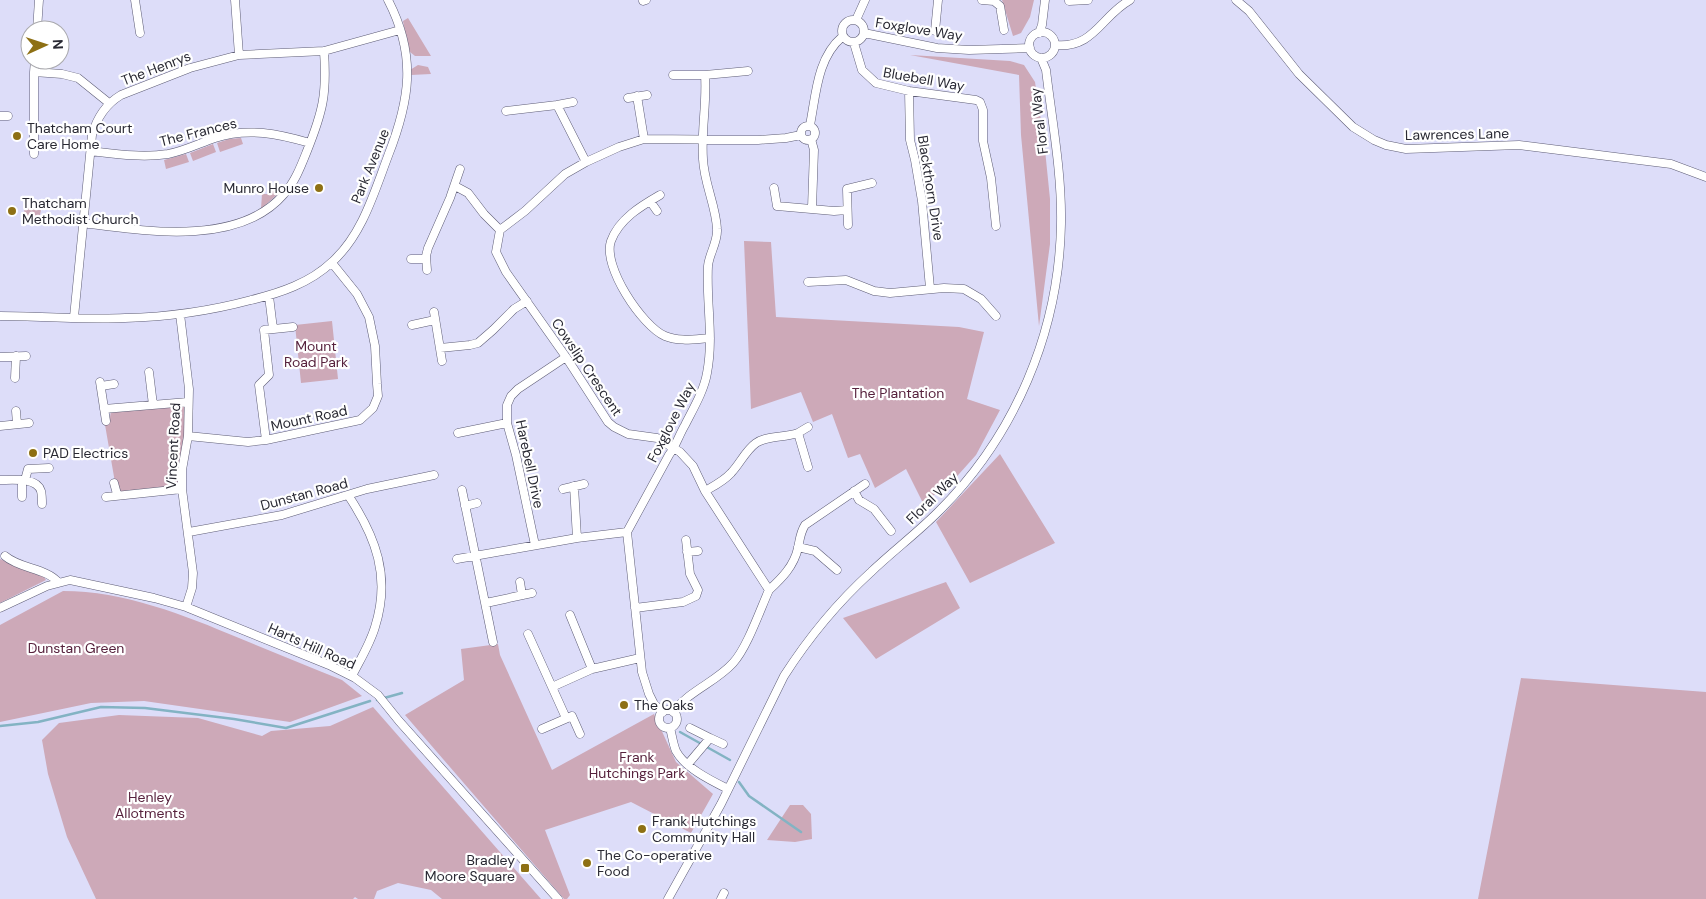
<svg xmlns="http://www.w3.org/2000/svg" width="1706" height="899" font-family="'DM Sans',sans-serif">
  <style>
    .green { fill: #cda9b8 }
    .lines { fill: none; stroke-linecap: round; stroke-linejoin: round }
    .stream { stroke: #83b3c3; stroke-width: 2.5 }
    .minor-casing { stroke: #5e5d76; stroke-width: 9 }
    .minor { stroke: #fff; stroke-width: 8 }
    .poi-dot { fill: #8e7014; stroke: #fff; stroke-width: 2 }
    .labels { text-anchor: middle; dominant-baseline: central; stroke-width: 4.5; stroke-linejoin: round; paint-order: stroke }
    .street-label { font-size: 14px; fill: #292933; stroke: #fff }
    .poi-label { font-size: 14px; fill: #292933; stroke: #fff; text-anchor: start }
    .park-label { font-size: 14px; fill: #57223d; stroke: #fff }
  </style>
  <rect width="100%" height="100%" fill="#ddddf9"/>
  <!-- green -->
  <path class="green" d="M 1002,0 L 1034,0 L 1030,17 L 1021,33 L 1013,36 Z
    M 408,18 L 431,56 L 415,56 L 410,52 L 408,48 L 403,21 Z
    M 910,55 L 1010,61 L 1024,65 L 1035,82 L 1044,140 L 1050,199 L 1050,244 L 1039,326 L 1021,135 L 1019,75 Z
    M 418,65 L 428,67 L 431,74 L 411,75 L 410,70 Z
    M 241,138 L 243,144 L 220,152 L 217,143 L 229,139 Z
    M 213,144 L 216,152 L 193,161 L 190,153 Z
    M 186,154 L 189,162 L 166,169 L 164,160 Z
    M 268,191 L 281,191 L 261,209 L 262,194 L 268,194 Z
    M 25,207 L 41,210 L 39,220 L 23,218 Z
    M 744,241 L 771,242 L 776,317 L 959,327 L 984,332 L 967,399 L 1000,410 L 976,455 L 951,483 L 923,503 L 906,469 L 875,488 L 860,454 L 848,458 L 832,414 L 813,422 L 801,392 L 751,409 Z
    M 332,321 L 338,379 L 301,383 L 295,325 Z
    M 188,402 L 182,488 L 117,494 L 104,419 L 110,417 L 111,411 Z
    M 1000,454 L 1055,543 L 970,583 L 936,522 Z
    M 0,559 L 44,577 L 46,580 L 0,603 Z
    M 946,582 L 960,608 L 876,659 L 843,618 Z
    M 63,591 C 124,591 184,615 239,638 C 273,652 308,666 342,680 L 362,696 L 290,722 L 144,701 L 91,703 L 0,722 L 0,625 Z
    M 498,644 L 500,655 L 552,770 L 654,714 L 676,762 L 713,794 L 691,833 L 631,802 L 545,830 L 570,895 L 567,899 L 564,899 L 405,715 L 464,680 L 461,649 Z
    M 1521,678 L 1706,692 L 1706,899 L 1478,899 Z
    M 373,707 L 541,899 L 442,899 L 431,890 L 398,883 L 377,891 L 374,899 L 358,899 L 355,897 L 353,899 L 96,899 L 67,837 L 48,774 L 42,740 L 59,723 L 119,715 L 198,718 L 262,736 L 271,731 L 330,726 Z
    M 790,805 L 803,805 L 811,814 L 812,839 L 795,842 L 767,840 Z"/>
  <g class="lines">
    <!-- stream -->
    <path class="stream" d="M 377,700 L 402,693
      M 0,726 L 38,722 L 101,707 L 145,708 L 234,719 L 286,728 L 370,701
      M 680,732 L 730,760
      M 739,782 L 749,796 L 801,832"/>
    <defs>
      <path id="minor" d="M 135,0 L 140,33
        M 235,0 L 239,55
        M 982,0 L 994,1 L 1000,6 L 1004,30
        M 1236,0 L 1249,11 L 1299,74 L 1353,127 L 1374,140 L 1386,145 L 1406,149 L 1519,145 L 1671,164 L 1706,177
        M 643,1 L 646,0
        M 1069,1 L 1088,0
        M842 31a11 11 0 1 1 22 0a11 11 0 1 1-22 0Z
        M 856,20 L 865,0
        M 37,30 L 39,0
        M 935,31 L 938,0
        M1029 45a13 13 0 1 1 26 0a13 13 0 1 1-26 0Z
        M 864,33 L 937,48 L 969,50 L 1030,48
        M 1039,33 L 1042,25 L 1045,0
        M 854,43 L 862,70 L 876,83 L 909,91 L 976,100 L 980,102 L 983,110 L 983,141 L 991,178 L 996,226
        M 1055,45 C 1094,49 1101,16 1130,0
        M 35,60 L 34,72 L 62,74 L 78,78 L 109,103
        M 673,75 L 705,75
        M 909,91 L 910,140 L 915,160 L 922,201 L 930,288
        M 637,96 L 644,139
        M 628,98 L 647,95
        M 557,105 L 573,102
        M 506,111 L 557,105 L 586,162
        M 0,116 L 8,116
        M 810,125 C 816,95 817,58 842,37
        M801 133a7 7 0 1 1 14 0a7 7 0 1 1-14 0Z
        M 811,139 L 814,150 L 812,208
        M 91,151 C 116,154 142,158 168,154 C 184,151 200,143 215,138 C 248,127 279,134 310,143
        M 34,154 L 34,72
        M 455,186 L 468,193 L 484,214 L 500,230
        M 774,188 L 777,206 L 834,211 L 847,210
        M 660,195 C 641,206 619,219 611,241 C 602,266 642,326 665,336 C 679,342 695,339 710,338
        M 650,201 L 657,211
        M 82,223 C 144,231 239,247 284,194 C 295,182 301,166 307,151 C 323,111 327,94 324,51
        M 848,225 L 847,189 L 872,183
        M 411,259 L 426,259
        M 427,270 L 426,256 L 428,248 L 450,198 L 460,169
        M 808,282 L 846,280 L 874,291 L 890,293 L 944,288 L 964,289 L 981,299 L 996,316
        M 269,296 L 273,329
        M 434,312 L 442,361
        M 180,314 L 189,389 L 188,436 L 182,470 L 182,489 L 193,573 L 192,588 L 186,607
        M 0,316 C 41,316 83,320 125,318 C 167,317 210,311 251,300 C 280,293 310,283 332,262 C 362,235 374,193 388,156 C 410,100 417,56 388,0
        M 74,317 L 92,135 C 97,117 106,104 121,95 L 190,68 L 239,55 L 324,51 L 400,30
        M 412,325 L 435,320
        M 440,348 L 470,345 L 478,343 L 493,330 L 514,309 L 527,301
        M 0,357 L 26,356
        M 149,372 L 153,405
        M 15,378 L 16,356
        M 100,382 L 106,421
        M 101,386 L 114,384
        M 104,409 L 188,402
        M 16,411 L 17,424
        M 0,426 L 29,423
        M 458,433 L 507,423
        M 798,433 L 808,427
        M 188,436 L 248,442 L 266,440 L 360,420 L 373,408 L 378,396 L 377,384 L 375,346 L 369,317 L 357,294 L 332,263
        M 266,440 L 259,385 L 269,375 L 264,330 L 293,327
        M 0,480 C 12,480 37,477 41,491 C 42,495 42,500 42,504
        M 22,480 L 22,497
        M 25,480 L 28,469 L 49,468
        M 114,483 L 117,494
        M 574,486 L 577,538
        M 563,489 L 584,484
        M 462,490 L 493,642
        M 705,491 C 714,486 724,481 731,473 C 740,464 745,451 756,443 C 768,435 784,438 798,433 L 808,467
        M 854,491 L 859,500 L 874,509 L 891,531
        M 348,495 C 376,537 391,577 375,627 C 370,644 360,660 352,676
        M 106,497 L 182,489
        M 465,506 L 477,503
        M 189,532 L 282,515 L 367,489 L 434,475
        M 535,545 L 516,455 L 507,423 L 507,405 L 511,396 L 518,389 L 566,357
        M 798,547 L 815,551 L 837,570
        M 687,552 L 698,551
        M 5,556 C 20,569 46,568 58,582
        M 457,559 L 577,538 L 627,532
        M 520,582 L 522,595
        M 769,590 C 782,578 794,566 798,548 C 800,539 800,533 805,525 L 865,484
        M 486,603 L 532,593
        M 0,608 L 47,586 L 70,580 L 154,598 L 186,607 L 329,665 L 355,678 L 378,695 L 399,721 L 558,899
        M 635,608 L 683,602 L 696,596 L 698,590 L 690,574 L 686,540
        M 570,615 L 592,669
        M 528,634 L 552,687
        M659 719a9 9 0 1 1 18 0a9 9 0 1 1-18 0Z
        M 663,712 L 654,704 L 649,694 L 642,672 L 627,532 L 669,455 C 676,446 679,435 685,425 C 693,409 704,391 707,373 C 714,337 706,302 708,266 C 709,254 718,242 717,229 C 716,206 704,183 703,159 C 701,131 707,103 705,75 L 748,71
        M 673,712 C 690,690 716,682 733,663 C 747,648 760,610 769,590 L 705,491 L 693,466 L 680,452 L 657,438 L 628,434 L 614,427 L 608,422 L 566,357 L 506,272 L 496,252 L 500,230 L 525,211 L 565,174 L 586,162 L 619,147 L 644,139 L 758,140 L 786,138 L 801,135
        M 566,718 L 552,687 L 592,669 L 640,658
        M 670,728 C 672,735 673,744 676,751 C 685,768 712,781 728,789
        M 690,728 L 710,738
        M 542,729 L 572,716 L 580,734
        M 688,764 L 710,738 L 723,744
        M 668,899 L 721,804 L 784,676 C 809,637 837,603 871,572 C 893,551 917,533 938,512 C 1015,436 1059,332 1061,224 C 1062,173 1052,121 1046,70 L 1041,58
        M 721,899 L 724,893"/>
    </defs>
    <!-- minor casing -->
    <use href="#minor" class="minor-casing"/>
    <!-- minor -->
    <use href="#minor" class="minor"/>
  </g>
  <!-- markers -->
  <g class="poi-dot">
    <circle cx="17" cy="136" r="5"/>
    <circle cx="319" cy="188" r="5"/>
    <circle cx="12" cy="211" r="5"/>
    <circle cx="33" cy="453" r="5"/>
    <circle cx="624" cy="705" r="5"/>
    <circle cx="642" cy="829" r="5"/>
    <circle cx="587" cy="863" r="5"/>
    <rect x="520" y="863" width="10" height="10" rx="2.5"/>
  </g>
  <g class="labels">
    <!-- street labels -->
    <g class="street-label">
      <text transform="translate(919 29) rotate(9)">Foxglove Way</text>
      <text transform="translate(156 68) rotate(-21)">The Henrys</text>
      <text transform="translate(924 79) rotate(10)">Bluebell Way</text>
      <text transform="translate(1039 121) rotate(-97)">Floral Way</text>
      <text transform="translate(198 132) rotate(-14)">The Frances</text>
      <text transform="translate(1457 134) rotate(-1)">Lawrences Lane</text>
      <text transform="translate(370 166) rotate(-68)">Park Avenue</text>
      <text transform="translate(931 188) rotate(81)">Blackthorn Drive</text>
      <text transform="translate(587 367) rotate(56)">Cowslip Crescent</text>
      <text transform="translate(309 418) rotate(-12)">Mount Road</text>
      <text transform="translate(671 422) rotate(-63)">Foxglove Way</text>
      <text transform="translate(173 446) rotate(-87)">Vincent Road</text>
      <text transform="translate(530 464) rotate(78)">Harebell Drive</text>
      <text transform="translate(304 494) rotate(-15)">Dunstan Road</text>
      <text transform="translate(932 498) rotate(-45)">Floral Way</text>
      <text transform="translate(312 646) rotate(24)">Harts Hill Road</text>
    </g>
    <!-- poi labels -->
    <g class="poi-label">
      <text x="27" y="128">Thatcham Court<tspan x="27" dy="16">Care Home</tspan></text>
      <text x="309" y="188" text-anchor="end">Munro House</text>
      <text x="22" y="203">Thatcham<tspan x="22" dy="16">Methodist Church</tspan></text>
      <text x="43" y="453">PAD Electrics</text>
      <text x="634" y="705">The Oaks</text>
      <text x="652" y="821">Frank Hutchings<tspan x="652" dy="16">Community Hall</tspan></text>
      <text x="597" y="855">The Co-operative<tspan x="597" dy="16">Food</tspan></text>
      <text x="515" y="860" text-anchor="end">Bradley<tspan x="515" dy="16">Moore Square</tspan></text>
    </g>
    <!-- park labels -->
    <g class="park-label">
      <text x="316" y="346">Mount<tspan x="316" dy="16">Road Park</tspan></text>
      <text x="898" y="393">The Plantation</text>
      <text x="76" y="648">Dunstan Green</text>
      <text x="637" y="757">Frank<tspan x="637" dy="16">Hutchings Park</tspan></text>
      <text x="150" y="797">Henley<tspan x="150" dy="16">Allotments</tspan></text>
    </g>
  </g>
  <!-- north arrow -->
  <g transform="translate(45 45) rotate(87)"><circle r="24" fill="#ffffff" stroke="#a9a9ad"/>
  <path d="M0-4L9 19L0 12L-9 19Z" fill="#8e7014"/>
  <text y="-8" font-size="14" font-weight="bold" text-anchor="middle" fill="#292933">N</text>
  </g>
</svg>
